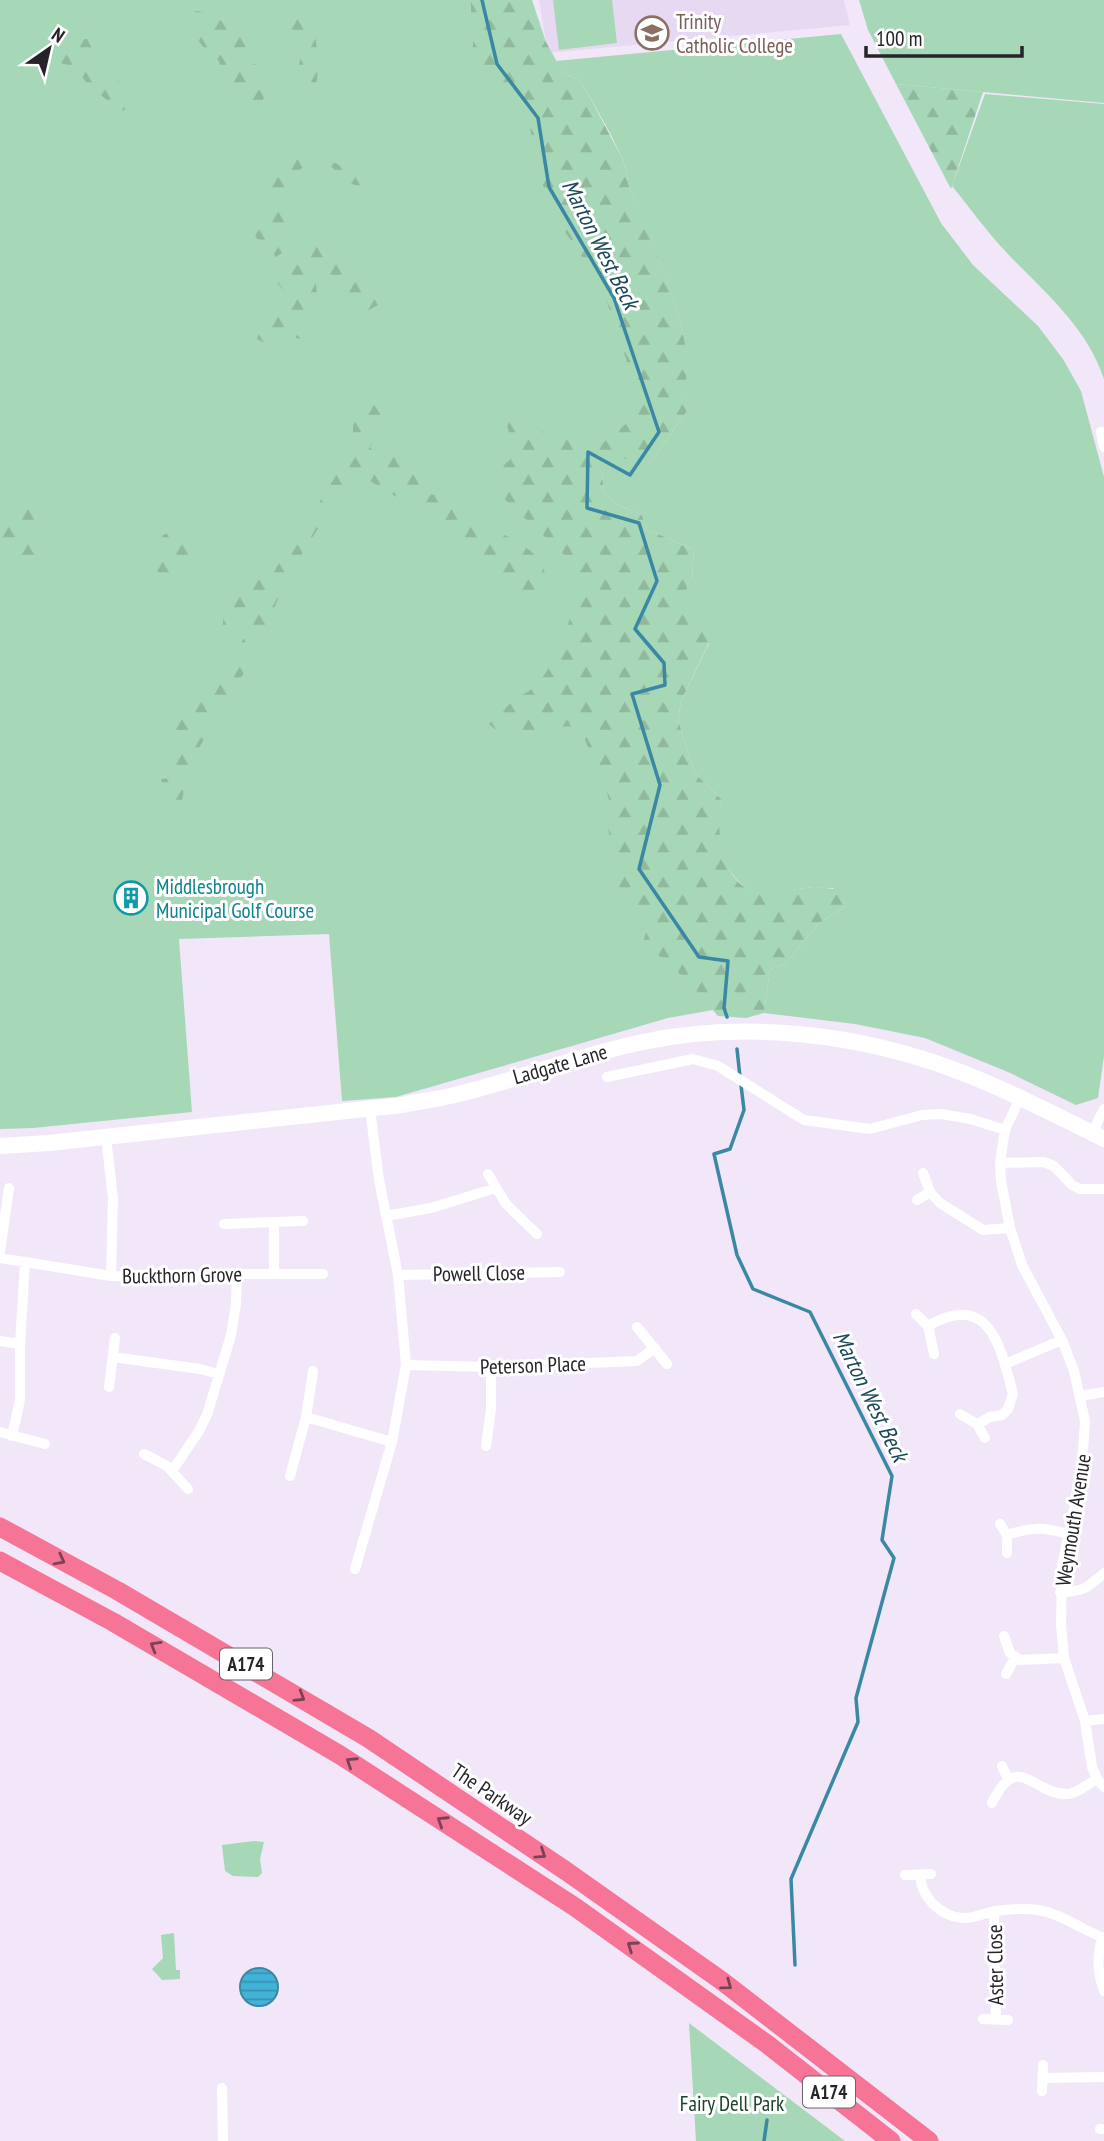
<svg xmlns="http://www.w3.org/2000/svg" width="1104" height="2141" font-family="'PT Sans Narrow',sans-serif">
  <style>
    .built { fill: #e7d9f2 }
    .green { fill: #a6d7b6 }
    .forest { fill: url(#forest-firs) }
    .water { fill: url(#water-rules); stroke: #3a88a4; stroke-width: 2 }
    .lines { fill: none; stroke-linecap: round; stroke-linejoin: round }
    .stream { stroke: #3a88a4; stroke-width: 3.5 }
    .street { stroke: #fff; stroke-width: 10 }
    .secondary { stroke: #fff; stroke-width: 16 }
    .highway { stroke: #f67496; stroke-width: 19 }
    .oneway { stroke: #794355 }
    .labels { text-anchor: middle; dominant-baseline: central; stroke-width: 6; stroke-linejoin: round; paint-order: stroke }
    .shield { fill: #fff; stroke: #676569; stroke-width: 2 }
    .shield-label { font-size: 19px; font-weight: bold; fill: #262329 }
    .education-label { font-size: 21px; fill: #785e54; stroke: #fff; text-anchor: start }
    .culture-label { font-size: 21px; fill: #0d838f; stroke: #fff; text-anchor: start }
    .street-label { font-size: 21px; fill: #262329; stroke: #fff }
    .park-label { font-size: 21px; fill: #1c402a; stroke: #fff }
    .water-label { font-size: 23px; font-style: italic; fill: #184858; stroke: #fff }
  </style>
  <defs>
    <pattern id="forest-firs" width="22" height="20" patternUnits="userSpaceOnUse" patternTransform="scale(1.75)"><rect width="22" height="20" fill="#a6d7b6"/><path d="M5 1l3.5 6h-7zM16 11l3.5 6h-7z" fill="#8fb89c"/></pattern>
    <pattern id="water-rules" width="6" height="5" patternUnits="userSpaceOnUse" patternTransform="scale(1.75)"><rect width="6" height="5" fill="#42b3d8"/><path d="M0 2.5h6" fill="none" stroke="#3791af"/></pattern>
  </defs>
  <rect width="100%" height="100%" fill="#f1e7f9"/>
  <!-- built -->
  <path class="built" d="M 539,0 L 844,0 L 850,25 L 548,53 Z"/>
  <!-- green -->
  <path class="green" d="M 0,0 L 482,0 L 538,118 L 614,298 L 659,432 L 640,459 L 652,461 L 687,411 L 683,331 L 648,228 L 630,190 L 623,160 L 611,135 L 586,90 L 577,79 L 563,73 L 556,61 L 841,34 L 941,223 L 973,265 L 1038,326 L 1063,359 L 1081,391 L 1104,477 L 1104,1056 L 1098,1098 L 1076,1105 L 1008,1072 L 925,1038 L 855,1024 L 764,1013 L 770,969 L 786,963 L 819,923 L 847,906 L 833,888 C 824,888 814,887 805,888 C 791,890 777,894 762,893 C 732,891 716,849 718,821 C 719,814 721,807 722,800 L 694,772 L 678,719 L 681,701 L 709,643 L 680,602 L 692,576 L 694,550 L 647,529 L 642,515 L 616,504 L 604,493 L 602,472 L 589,452 L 635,628 L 724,1008 L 668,1018 L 396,1097 L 342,1101 L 329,934 L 179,939 L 192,1112 L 33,1128 L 0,1129 Z
    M 553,0 L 612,0 L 617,43 L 559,50 Z
    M 859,0 L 1104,0 L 1104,103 L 896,84 L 868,30 Z
    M 985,94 L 1104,104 L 1104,379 C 1087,327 1044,292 1007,253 C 987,232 970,208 952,186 Z
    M 254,1841 L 264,1842 L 260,1859 L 262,1873 L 258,1877 L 233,1876 L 225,1871 L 222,1845 Z
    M 174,1933 L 176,1970 L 180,1970 L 180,1979 L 162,1980 L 152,1969 L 163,1958 L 161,1935 Z
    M 689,2023 L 845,2141 L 696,2141 Z"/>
  <!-- forest -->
  <path class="forest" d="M 284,0 C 318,0 319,56 317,81 L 309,90 L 298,82 L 301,46 L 288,24 Z
    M 471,0 L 532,0 L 546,42 L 563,73 L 577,79 L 586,90 L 623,160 L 630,190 L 648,227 L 683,331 L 686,353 L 687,411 L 652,461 L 626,459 L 606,453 L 602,472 L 604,493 L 616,504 L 642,515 L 647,529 L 694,550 L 692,576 L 681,602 L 709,642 L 681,701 L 678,719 L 694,772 L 722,800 C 718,822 718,838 725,859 C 740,902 769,893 805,888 C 820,886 835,889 849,892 L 847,906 L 819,923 L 786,963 L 770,969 L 764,1013 L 746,1018 L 718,1016 L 687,980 L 643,942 L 648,926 L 615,882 L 615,864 L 606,818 L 610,803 L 605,786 L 579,726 C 569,727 556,726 546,728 C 523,732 510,744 489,724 C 497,716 505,708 513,701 C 521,695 533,690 539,682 C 565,649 578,605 574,564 L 499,494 L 492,473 L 510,460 L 512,443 L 507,426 L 514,411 L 549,436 L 579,443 L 604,442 L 627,423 L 638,417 L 640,400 L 605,296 L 592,271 L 563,229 L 539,177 L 529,121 L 479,72 L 471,59 L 475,30 L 471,15 Z
    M 186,10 C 221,12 225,26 250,45 L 247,59 L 263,69 L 268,79 L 263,101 L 254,103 L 222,75 L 219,61 C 202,49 194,34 181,18 Z
    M 88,39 L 99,67 L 125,86 L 136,98 L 123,111 L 89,87 L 76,67 L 56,62 L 51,42 L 60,48 L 69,40 Z
    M 896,84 L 983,92 L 951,189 Z
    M 304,156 L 327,159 L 347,169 L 364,168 L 377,172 L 370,186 L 355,185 L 334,177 L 334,169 L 325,163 L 319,172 L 302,168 L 284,181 L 284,191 L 292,197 C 290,215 285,232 285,251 L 276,257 L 271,251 L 277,239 L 269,241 L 257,239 L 251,227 L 250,217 L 273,202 L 270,192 L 272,175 L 285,166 L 293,157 Z
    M 313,235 L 341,252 L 354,272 L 380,296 L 378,305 L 365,312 L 337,281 L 324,272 L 315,274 L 317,295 L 308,305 L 311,321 L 301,339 L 291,337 L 296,325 L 287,325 L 272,347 L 257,339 L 263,313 L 279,309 L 290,304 L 287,295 L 275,280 L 279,269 L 291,264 L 297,250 L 308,246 Z
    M 374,405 L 384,419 L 370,448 L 379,455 L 415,458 L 425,471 L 429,494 L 443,496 C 460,506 477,517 494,528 C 525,549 549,551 547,596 L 537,600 L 494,574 L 468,552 L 443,536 L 402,500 L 370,481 L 354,476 C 324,520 276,584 266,636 L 188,766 L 181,806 L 174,808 L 168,800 L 161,779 L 170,778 C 178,763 183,743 175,728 L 186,707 L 198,703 L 214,691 L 257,615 L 257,604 C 239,609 240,624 223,632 C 221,610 232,594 243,575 L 253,572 L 259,580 L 269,581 L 295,534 L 309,519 L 353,448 L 353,420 Z
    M 0,499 L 11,508 L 29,506 L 37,511 C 38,521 35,536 37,547 C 41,562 45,564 31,577 L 17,558 L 0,543 Z
    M 176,530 L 188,530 C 195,548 189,560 179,575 L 163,577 L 156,570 L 152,551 L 163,535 Z"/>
  <!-- water -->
  <path class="water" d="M240 1987a19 19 0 1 1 38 0a19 19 0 1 1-38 0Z"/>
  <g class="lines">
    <!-- stream -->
    <path class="stream" d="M 482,0 L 497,64 L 538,118 L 549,187 L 614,298 L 659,432 L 630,475 L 588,452 L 587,508 L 639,523 L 657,581 L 635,629 L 664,663 L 665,685 L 632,694 L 660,785 L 639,869 L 699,957 L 728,961 L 724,1008 L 727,1017
      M 737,1049 L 740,1077
      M 741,1085 L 744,1110 L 730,1149 L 714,1154 L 737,1255 L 753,1289 L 810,1312 L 892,1476 L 882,1540 L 894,1558 L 856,1698 L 858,1722 L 791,1879 L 795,1965
      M 764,2141 L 767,2120"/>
    <!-- street -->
    <path class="street" d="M 1101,432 L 1104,447
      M 607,1077 L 693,1059 L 718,1066 L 804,1120 L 870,1129 L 922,1115 L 941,1114 L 971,1119 L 1005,1130
      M 1020,1098 L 1005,1130 L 1000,1163 L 1001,1181 L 1010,1228 L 1022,1265 L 1062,1340 L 1074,1371 L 1085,1421 L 1081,1478 L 1062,1565 L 1061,1625 L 1064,1658 L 1085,1721 L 1092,1767 L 1097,1779 L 1104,1787
      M 1092,1133 L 1104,1109
      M 106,1137 L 113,1198 L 111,1276
      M 1000,1163 L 1044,1162 L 1054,1166 L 1072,1185 L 1080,1189 L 1104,1189
      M 923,1173 L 930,1192 L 940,1203 L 983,1230 L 1010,1228
      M 488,1174 L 506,1204 L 537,1234
      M 917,1200 L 930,1192
      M 386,1216 L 431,1208 L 496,1188
      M 224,1224 L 303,1221
      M 0,1252 L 9,1188
      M 0,1258 L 111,1276 L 177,1278 L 237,1274 L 323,1274
      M 274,1274 L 274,1222
      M 398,1275 L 560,1272
      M 916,1314 L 928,1326 L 934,1354
      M 928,1326 C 990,1290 1001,1348 1013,1394 L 1008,1409 L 1002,1415 L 990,1417 L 977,1424
      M 637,1327 L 667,1364
      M 0,1341 L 20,1344
      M 113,1357 L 200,1369 L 219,1374
      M 1005,1364 L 1062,1340
      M 406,1365 L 491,1367 L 637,1361 L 655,1348
      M 109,1387 L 115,1338
      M 1080,1396 L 1104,1392
      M 960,1414 L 977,1424 L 985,1438
      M 306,1417 L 392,1442
      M 0,1432 L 45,1444
      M 12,1436 L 20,1400 L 20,1344 L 25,1262
      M 486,1446 L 491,1409 L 491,1367
      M 144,1454 L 167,1466 L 188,1489
      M 172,1471 L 199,1431 L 207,1415 L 231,1335 L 236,1304 L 237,1274
      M 290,1476 L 306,1417 L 313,1371
      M 1000,1524 L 1007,1535 L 1007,1553
      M 1007,1535 C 1032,1527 1043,1527 1068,1534
      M 355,1569 L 392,1442 L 406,1365 L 398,1275 L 379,1180 L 370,1108
      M 1060,1592 C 1083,1592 1087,1588 1104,1573
      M 1004,1636 L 1010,1653 L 1020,1660 L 1064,1658
      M 1006,1674 L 1015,1658
      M 1085,1721 L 1104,1719
      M 1002,1766 L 1008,1779
      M 992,1803 C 1018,1750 1032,1794 1067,1794 C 1076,1794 1088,1784 1097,1779
      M 905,1875 L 931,1874
      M 920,1875 C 921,1897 940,1916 962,1918 C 973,1919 984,1913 995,1911 C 1009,1909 1024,1908 1038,1910 C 1062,1914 1082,1930 1104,1938
      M 994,1911 L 996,2019
      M 1102,1937 C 1097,1958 1097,1971 1104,1991
      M 983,2019 L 1008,2020
      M 1043,2078 L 1104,2077
      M 222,2088 L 223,2141
      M 1042,2091 L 1043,2065
      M 1100,2129 L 1104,2129"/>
    <!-- secondary -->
    <path class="secondary" d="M 0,1146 L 49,1143 L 403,1105 C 420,1101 438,1099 455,1095 C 518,1080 579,1055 643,1042 C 743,1020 860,1034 955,1070 C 1006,1089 1055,1115 1104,1139"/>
    <!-- highway -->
    <path class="highway" d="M 0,1527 L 118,1591 L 368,1738 L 566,1871 L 722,1981 L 929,2141
      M 0,1561 L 113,1622 L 340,1755 L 575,1907 L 767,2044 L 891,2141"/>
  </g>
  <!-- one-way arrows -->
  <defs><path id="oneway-chevron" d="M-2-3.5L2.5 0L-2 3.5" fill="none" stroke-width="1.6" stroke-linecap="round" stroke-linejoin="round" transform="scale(1.75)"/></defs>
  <g class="oneway">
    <use href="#oneway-chevron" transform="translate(60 1560) rotate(28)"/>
    <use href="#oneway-chevron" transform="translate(155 1646) rotate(-150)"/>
    <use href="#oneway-chevron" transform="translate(300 1697) rotate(31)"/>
    <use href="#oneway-chevron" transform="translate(351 1762) rotate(-147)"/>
    <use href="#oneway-chevron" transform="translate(442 1821) rotate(-147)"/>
    <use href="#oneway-chevron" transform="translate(541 1854) rotate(34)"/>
    <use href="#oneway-chevron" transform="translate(632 1946) rotate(-145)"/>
    <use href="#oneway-chevron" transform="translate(727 1985) rotate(36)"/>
  </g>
  <!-- icons -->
  <defs>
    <symbol id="school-ring" viewBox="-11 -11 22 22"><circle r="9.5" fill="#fff" stroke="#8d6e63" stroke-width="1.5"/><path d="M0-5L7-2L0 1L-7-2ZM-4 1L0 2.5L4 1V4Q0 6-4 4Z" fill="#8d6e63"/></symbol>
    <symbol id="building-ring" viewBox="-11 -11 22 22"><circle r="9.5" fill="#fff" stroke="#0f9aa8" stroke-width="1.5"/><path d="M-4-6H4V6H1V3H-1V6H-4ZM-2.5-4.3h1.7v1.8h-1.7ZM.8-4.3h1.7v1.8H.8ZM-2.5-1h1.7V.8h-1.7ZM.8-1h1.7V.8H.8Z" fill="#0f9aa8"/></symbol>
  </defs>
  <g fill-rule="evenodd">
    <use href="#school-ring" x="633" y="14" width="38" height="38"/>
    <use href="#building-ring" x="112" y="879" width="38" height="38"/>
  </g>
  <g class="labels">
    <!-- shield labels -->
    <g class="shield">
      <rect x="220" y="1648.5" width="52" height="31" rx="5"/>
      <rect x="803" y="2076.5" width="52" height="31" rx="5"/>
    </g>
    <g class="shield-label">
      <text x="246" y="1664">A174</text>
      <text x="829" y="2092">A174</text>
    </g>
    <!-- education labels -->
    <g class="education-label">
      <text x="676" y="21">Trinity<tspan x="676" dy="24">Catholic College</tspan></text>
    </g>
    <!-- culture labels -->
    <g class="culture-label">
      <text x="156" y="886">Middlesbrough<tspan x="156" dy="24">Municipal Golf Course</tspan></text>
    </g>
    <!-- street labels -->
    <g class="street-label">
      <text transform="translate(560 1064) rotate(-16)">Ladgate Lane</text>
      <text transform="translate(479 1273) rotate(-1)">Powell Close</text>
      <text transform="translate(182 1275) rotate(-1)">Buckthorn Grove</text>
      <text transform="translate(533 1365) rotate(-2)">Peterson Place</text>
      <text transform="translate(1073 1520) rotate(-81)">Weymouth Avenue</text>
      <text transform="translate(492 1794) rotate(34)">The Parkway</text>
      <text transform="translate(995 1965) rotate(-91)">Aster Close</text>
    </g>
    <!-- park labels -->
    <g class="park-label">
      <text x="732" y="2103">Fairy Dell Park</text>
    </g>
    <!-- water labels -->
    <g class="water-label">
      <text transform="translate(601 244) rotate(63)">Marton West Beck</text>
      <text transform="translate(871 1396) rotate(64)">Marton West Beck</text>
    </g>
  </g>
  <!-- north arrow -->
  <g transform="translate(49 49) rotate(34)" stroke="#ffffff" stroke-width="5" paint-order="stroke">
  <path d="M0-5L12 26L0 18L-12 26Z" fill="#262329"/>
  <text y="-10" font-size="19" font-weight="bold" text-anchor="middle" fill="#262329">N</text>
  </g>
  <!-- scale -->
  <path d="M866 46v10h156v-10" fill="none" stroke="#262329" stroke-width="3.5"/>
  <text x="876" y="46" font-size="21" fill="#262329" stroke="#ffffff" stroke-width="5" paint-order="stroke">100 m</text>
</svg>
